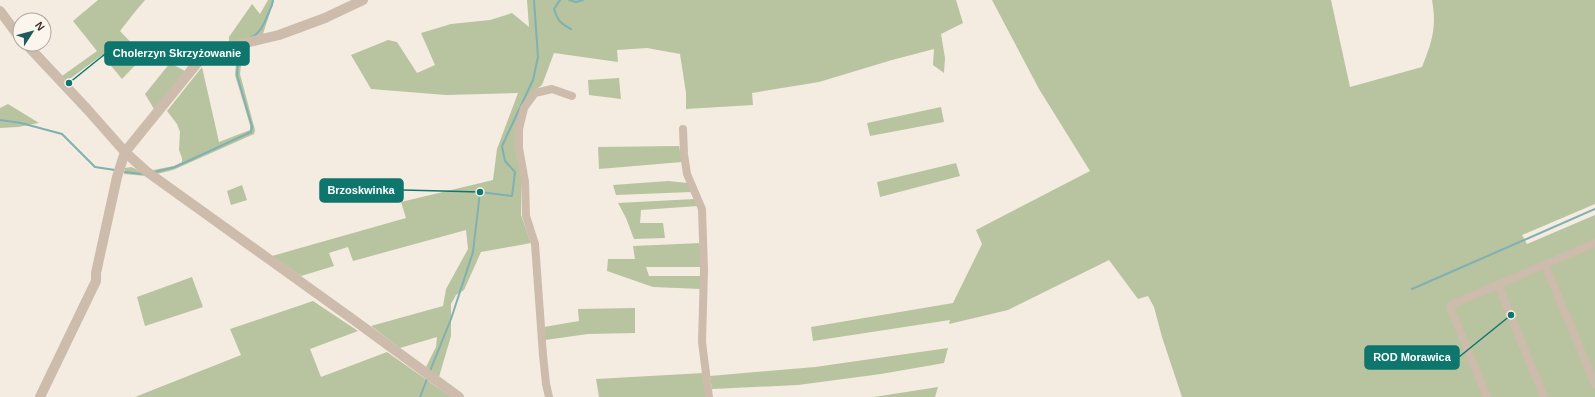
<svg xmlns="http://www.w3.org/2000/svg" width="1595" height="397" font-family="Helvetica,sans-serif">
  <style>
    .green { fill: #b8c4a0 }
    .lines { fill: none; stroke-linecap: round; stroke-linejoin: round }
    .stream { stroke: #7fb0b2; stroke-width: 2 }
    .minor { stroke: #cdbbac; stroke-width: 8 }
    .tertiary { stroke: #cdbbac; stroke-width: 10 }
    .leader { fill: none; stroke: #0f766e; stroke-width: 1.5 }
    .callout-dot { fill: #0f766e; stroke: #fbf5ee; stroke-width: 1.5 }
    .callout { fill: #0f766e; stroke: #0f766e; stroke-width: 1.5 }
    .callout-label { font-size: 11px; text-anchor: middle; font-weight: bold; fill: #fff }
  </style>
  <rect width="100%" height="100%" fill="#f4ebe1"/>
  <!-- green -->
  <path class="green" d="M 98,0 L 145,0 L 134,13 L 120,31 L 144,56 L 122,79 L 102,55 L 67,81 L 62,76 L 97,51 L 73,21 Z
    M 268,0 L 274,0 L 262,37 L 229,43 L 229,37 L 252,4 L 260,14 Z
    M 527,0 L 956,0 L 963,23 L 941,34 L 945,58 L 944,73 L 933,65 L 934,49 L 892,60 L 819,82 L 752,93 L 753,105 L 686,109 L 686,93 L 680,54 L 647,48 L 617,50 L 618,62 L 554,53 L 542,85 L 534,91 L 521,109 L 521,215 L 531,243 L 481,252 L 464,290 L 456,295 L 451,304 L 451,336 L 439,377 L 426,367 L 436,347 L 437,337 L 400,348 L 371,326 L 443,306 L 446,289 L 468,249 L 466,230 L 353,261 L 348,247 L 329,253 L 334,266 L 301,276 L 272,256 L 406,218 L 401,202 L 493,180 L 497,149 L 518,93 L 446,95 L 371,89 L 351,55 L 388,40 L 397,42 L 417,73 L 435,65 L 421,33 L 451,24 L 490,20 L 512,13 L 529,27 Z
    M 992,0 L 1331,0 L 1350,87 L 1422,67 C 1432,42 1437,27 1432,0 L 1595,0 L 1595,204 L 1522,235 L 1527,244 L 1595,215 L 1595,397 L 1182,397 L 1162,337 L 1154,307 L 1148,296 L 1138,299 L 1109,260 L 1008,310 L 949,324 L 950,320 L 813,341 L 811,327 L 953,303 L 982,244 L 976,230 L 1090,171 L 1039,89 Z
    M 243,50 L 240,74 L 255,130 L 254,134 L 173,170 L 157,174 L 153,170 L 174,166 L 182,162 L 182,158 L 179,150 L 180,132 L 177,124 L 167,111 L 202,67 L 219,142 L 250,130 L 250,125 L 235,75 L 237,52 Z
    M 170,63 L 185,71 L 154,109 L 145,94 Z
    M 619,78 L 621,99 L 589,95 L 588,80 Z
    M 8,104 L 39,123 L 18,127 L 0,128 L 0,108 Z
    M 941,107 L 944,122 L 870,136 L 867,123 Z
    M 679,146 L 682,162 L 599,169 L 598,147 Z
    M 956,163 L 960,176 L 880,197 L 877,182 Z
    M 131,167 L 136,169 L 146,176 L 124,174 L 125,168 Z
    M 668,181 L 688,183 L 692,192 L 616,195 L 613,185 Z
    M 242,185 L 247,200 L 231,205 L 227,191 Z
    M 695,199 L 698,206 L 641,210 L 640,223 L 663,223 L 665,238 L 634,239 L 626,218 L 618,203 Z
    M 701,243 L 701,267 L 646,267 L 649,276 L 701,276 L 701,289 L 653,287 L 607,271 L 608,259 L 635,259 L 633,246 Z
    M 192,277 L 203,307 L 145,326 L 137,297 Z
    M 313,301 L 358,331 L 310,349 L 321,377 L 387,352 L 451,397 L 135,397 L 241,355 L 230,329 Z
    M 635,308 L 635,333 L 588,334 L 545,340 L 544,327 L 579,321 L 578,309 Z
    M 948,348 L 944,363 L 881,374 L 798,385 L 712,389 L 710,376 L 815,367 Z
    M 704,373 L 706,397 L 599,397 L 596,379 Z
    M 938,387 L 935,397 L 874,397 Z"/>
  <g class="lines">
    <!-- stream -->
    <path class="stream" d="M 560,0 L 554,9 C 558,21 560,23 571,29
      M 569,0 L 576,2 L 583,0
      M 251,37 C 263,33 267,15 272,5 L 273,0
      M 0,120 L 21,123 L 62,134 L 95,167 L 115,170
      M 125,172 L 142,174
      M 155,172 L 175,167 L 251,132 L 252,127 L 237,75 L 239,51
      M 1412,289 L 1595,209
      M 430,371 L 451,319 L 473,252 L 480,192 L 512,196 L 515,172 L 505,161 L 502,146 L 533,80 L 538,57 L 534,0
      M 420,397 L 427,379"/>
    <!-- minor -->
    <path class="minor" d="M 683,129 L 684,154 L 687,174 L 702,209 L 704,270 L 702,342 L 709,397
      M 1545,265 L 1595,384
      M 1498,285 L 1544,397
      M 549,397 L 546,384 L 543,355 L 535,244 L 526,216 L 525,182 L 519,148 L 519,129 L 524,108 L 535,93 L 552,89 L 572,96
      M 1487,397 L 1450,307 L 1453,304 L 1595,243"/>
    <!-- tertiary -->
    <path class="tertiary" d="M 0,11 L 20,38
      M 26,44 L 87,109 L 125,152 L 146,171 L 351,318 L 459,397
      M 40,397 L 96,281 L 96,273 L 117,177 L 125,152 L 198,62 L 220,49 L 279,35 L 325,18 L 363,0"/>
  </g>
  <!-- callouts -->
  <path class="leader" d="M69 83L105 54M480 192L403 190M1511 315L1459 357"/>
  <g class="callout-dot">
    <circle cx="69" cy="83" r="4"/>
    <circle cx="480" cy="192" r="4"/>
    <circle cx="1511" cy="315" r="4"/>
  </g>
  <g class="callout">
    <rect x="105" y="42" width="144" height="23" rx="4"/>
    <rect x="320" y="179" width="83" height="23" rx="4"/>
    <rect x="1365" y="346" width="94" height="23" rx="4"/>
  </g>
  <g class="callout-label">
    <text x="177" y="57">Cholerzyn Skrzyżowanie</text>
    <text x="361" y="194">Brzoskwinka</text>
    <text x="1412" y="361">ROD Morawica</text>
  </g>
  <!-- north arrow -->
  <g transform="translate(32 32) rotate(54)"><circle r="19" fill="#fbf5ee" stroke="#aea6a0"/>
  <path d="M0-3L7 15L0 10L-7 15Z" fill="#1f5a5e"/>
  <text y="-6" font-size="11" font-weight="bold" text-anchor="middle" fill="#3b302b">N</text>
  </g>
</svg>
